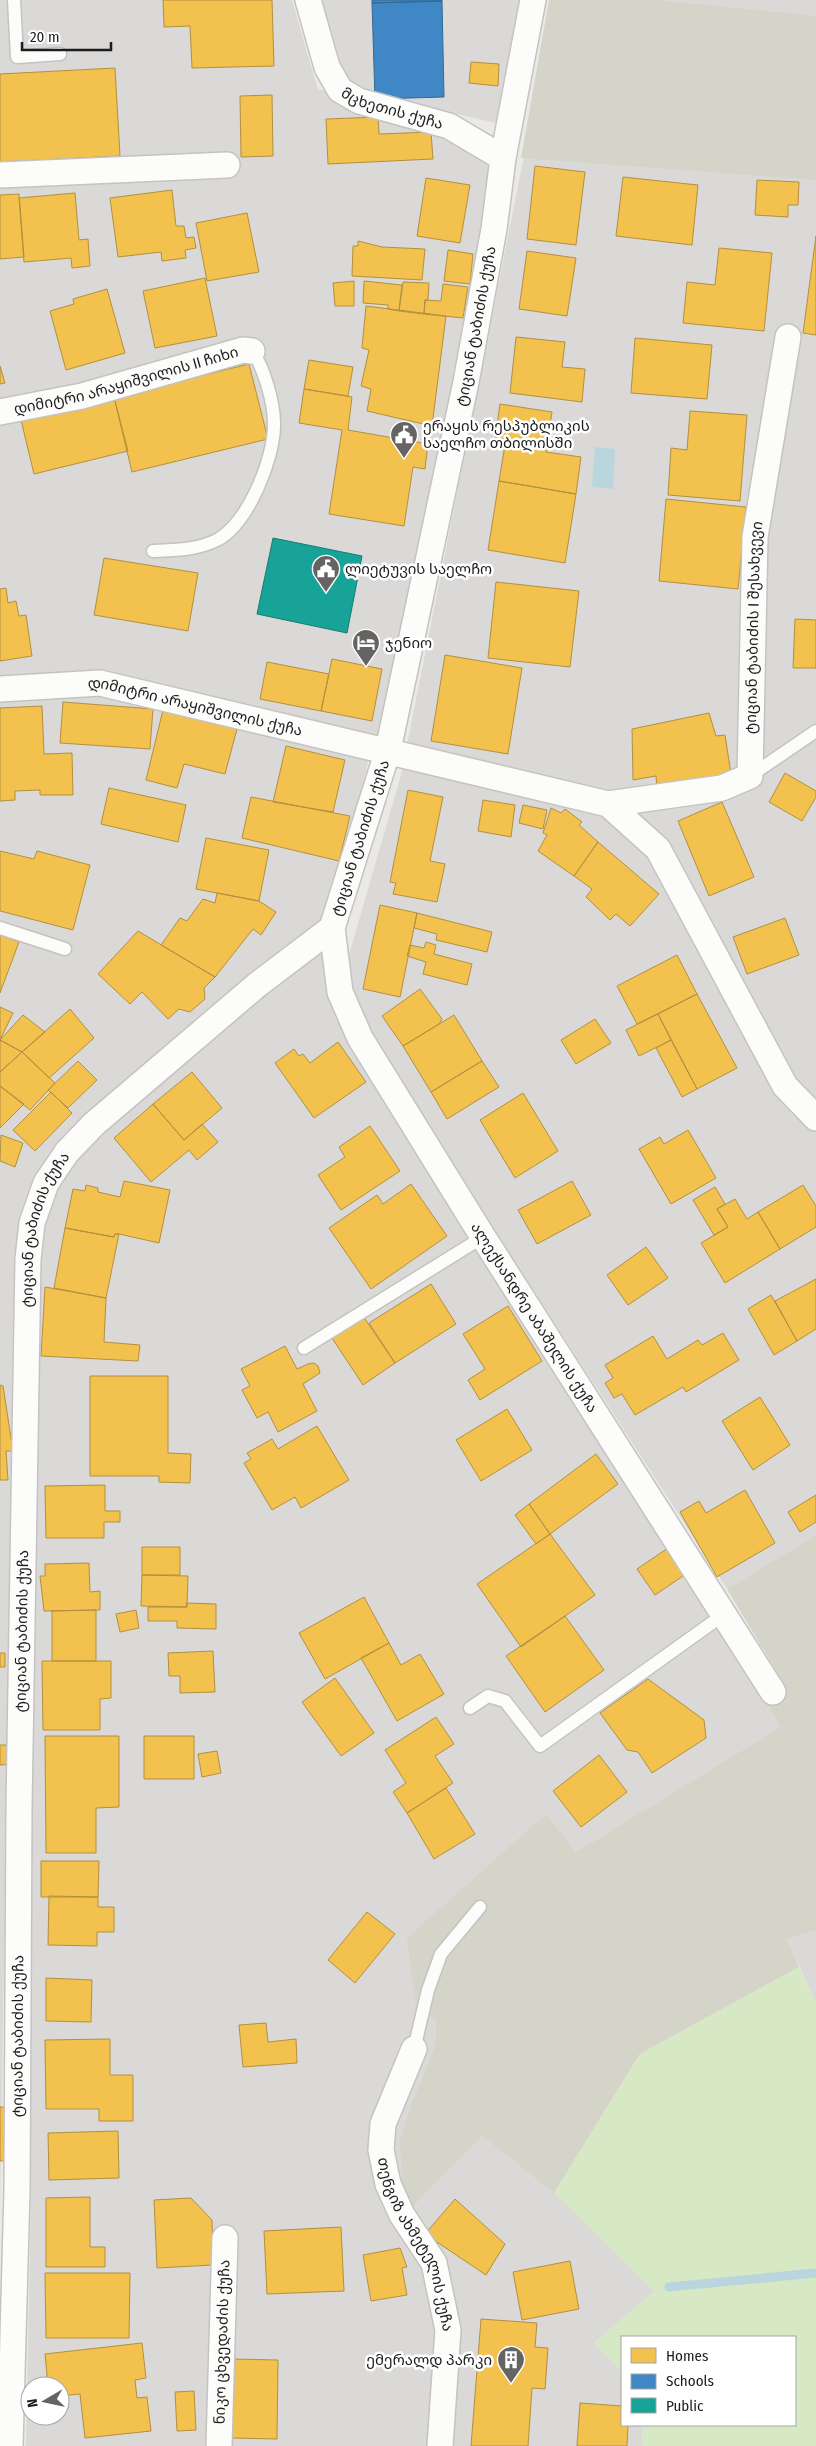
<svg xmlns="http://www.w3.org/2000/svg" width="816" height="2446" font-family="'Fira Sans Condensed','Noto Sans Georgian',sans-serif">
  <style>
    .residential { fill: #dad9d7; fill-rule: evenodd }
    .construction { fill: #d4d4c8 }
    .grass { fill: #d7e8c4 }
    .water { fill: #b9d6de }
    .homes { fill: #f2c14e; stroke: #b2903f }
    .schools { fill: #3f88c5; stroke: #356893 }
    .public { fill: #17a398; stroke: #197b73 }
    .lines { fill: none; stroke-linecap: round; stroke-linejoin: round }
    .stream { stroke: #b9d6de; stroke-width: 9 }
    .lane-casing { stroke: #c4c3c2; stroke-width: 15 }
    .street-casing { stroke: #c4c3c2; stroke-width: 28 }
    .lane { stroke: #fcfcfb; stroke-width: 12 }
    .street { stroke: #fcfcfb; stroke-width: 25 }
    .labels { text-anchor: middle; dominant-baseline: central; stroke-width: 5; stroke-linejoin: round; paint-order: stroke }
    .street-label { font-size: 15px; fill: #1d1d1d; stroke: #fff }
    .poi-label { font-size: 15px; fill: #1d1d1d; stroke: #fff; text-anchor: start }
  </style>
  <rect width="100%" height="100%" fill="#ebe9e6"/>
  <!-- residential -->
  <path class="residential" d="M 0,0 L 292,0 L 318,90 L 340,90 L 503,158 L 388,750 L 100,683 L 0,689 Z
    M 322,0 L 523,0 L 501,124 L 351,91 L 343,72 Z
    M 555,0 L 816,0 L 816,1535 L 727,1589 L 365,1030 L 344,972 L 401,775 Z
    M 98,689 L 370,754 L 331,917 L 88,1118 L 45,1162 L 15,1267 L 0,2210 L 0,699 Z
    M 331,936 L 340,1005 L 782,1727 L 576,1852 L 546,1815 L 436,2019 L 435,2045 L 412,2102 L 411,2207 L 482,2136 L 555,2193 L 654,2291 L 594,2343 L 622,2372 L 622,2425 L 643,2425 L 642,2446 L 26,2446 L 31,2195 L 26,2112 L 30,1270 L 48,1194 L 96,1136 ZM 30,2386 L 60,2386 L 60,2416 L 30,2416 Z
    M 816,1930 L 816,2003 L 787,1939 Z"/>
  <!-- construction -->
  <path class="construction" d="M 549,0 L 655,0 L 816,16 L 816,180 L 521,158 Z
    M 816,1535 L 816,1930 L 787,1939 L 799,1967 L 640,2054 L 554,2193 L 482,2136 L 411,2208 L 402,2181 L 400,2141 L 412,2102 L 435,2045 L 436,2019 L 416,2008 L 407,1938 L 546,1814 L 576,1852 L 781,1727 L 764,1698 L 784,1684 L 727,1589 Z"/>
  <!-- grass -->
  <path class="grass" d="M 799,1967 L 816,2003 L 816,2446 L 642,2446 L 643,2425 L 795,2425 L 795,2337 L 622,2337 L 622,2372 L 594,2343 L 654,2291 L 554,2193 L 640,2054 Z"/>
  <!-- water -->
  <path class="water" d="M 595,447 L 615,449 L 613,489 L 592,487 Z"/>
  <!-- homes -->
  <path class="homes" d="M 163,0 L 272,0 L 274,66 L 192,68 L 190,26 L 164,27 Z
    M 471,62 L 499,64 L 498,86 L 469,83 Z
    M 115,68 L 120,156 L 0,162 L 0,74 Z
    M 272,95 L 273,156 L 241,157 L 240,96 Z
    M 378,117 L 379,134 L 431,132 L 433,159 L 328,164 L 326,119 Z
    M 535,166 L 585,172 L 576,245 L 527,239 Z
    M 623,177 L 698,185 L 692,245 L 616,236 Z
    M 426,178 L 470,185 L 460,243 L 417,236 Z
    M 757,180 L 799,182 L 798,205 L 788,205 L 788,217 L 755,215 Z
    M 172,190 L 176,226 L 184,226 L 186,238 L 194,237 L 196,248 L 185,250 L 186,258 L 162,261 L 161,252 L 118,257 L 110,198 Z
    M 75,193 L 79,240 L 88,239 L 90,266 L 72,268 L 71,258 L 24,262 L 19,198 Z
    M 19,194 L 24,257 L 0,259 L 0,195 Z
    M 247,213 L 259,272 L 207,281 L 196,223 Z
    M 816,236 L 816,335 L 803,333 Z
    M 358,241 L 382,247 L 425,249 L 422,280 L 352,276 L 353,246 L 358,246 Z
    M 719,248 L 772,253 L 764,331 L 683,323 L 687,282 L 715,285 Z
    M 448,250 L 473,254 L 470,284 L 444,281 Z
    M 527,251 L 576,258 L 567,316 L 519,309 Z
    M 205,278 L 217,336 L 155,348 L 143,291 Z
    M 354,281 L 354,306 L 335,306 L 333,283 Z
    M 364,281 L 402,285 L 399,311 L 388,309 L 388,305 L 363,303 Z
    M 403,282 L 429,283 L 428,300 L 425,300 L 424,314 L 399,311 Z
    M 443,284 L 468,287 L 463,318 L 424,314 L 425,300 L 441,301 Z
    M 107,289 L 125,353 L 66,370 L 50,311 L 74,304 L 73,299 Z
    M 366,306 L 446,316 L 432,426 L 367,411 L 371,389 L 361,386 L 369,350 L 362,348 Z
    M 516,337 L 565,342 L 562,367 L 585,369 L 582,402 L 510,393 Z
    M 635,338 L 712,345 L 707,399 L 631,393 Z
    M 309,360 L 353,367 L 348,396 L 304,389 Z
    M 249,364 L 268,439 L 132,472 L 114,397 Z
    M 0,366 L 5,383 L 0,384 Z
    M 304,389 L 352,397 L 348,430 L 428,444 L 425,469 L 413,467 L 404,526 L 329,514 L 342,430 L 299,423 Z
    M 114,397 L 128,451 L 34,474 L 21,420 Z
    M 500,404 L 552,412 L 546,452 L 581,457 L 576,494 L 499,481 L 506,439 L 495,438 Z
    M 690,411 L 747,415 L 740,501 L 668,495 L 671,448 L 687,450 Z
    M 499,481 L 576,494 L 565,563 L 488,550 Z
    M 666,499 L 746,507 L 738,589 L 659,581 Z
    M 104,558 L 198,573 L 188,631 L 94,615 Z
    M 496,582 L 579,591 L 570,667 L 488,658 Z
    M 6,588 L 8,603 L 16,601 L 19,616 L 26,615 L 32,656 L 0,661 L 0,589 Z
    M 795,619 L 816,620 L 816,668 L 793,668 Z
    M 445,655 L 522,668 L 508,754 L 431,741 Z
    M 332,659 L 382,669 L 372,721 L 321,711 Z
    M 267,662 L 329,674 L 321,711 L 260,699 Z
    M 63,702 L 153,709 L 150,749 L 60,743 Z
    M 42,706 L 44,754 L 72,753 L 73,795 L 40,795 L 40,790 L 15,791 L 15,800 L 0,801 L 0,708 Z
    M 163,710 L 237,729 L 225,774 L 184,764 L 177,788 L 146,780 Z
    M 709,713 L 716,736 L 725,735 L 731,774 L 657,788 L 656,776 L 633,780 L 632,729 Z
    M 286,746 L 345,760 L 333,812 L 273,802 Z
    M 785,773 L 816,791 L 816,797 L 802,821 L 769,802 Z
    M 109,788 L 186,805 L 178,842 L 101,824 Z
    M 408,790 L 443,797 L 430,861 L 445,864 L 437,902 L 393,894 L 396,883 L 390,882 Z
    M 251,797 L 350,816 L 339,861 L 242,838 Z
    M 483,800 L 515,805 L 511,837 L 478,831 Z
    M 722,802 L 754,877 L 709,896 L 678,821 Z
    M 523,805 L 547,810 L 543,829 L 519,823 Z
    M 551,808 L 561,813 L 565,809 L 582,822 L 579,825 L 598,842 L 574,876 L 538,851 L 547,835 L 543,833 Z
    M 206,838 L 269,850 L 259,901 L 196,889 Z
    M 598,842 L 659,894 L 630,926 L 616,914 L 610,920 L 586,897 L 592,889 L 574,876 Z
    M 0,851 L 34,859 L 37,851 L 90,865 L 73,930 L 0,911 Z
    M 217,893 L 259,901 L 276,912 L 261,935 L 253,929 L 215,977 L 161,945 L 180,918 L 187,921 L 203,899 L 215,903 Z
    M 380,905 L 417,913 L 400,997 L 363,989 Z
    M 417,913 L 492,932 L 487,952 L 436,940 L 437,934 L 414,928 Z
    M 785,918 L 799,955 L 747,974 L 733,937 Z
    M 138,931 L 215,977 L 204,988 L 205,999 L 190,1012 L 179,1009 L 168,1019 L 142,992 L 130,1004 L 98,974 Z
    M 0,935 L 19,942 L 0,993 Z
    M 426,942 L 436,945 L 434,954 L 472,964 L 467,985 L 423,974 L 426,962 L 407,956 L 410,945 L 424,948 Z
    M 677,955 L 697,994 L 637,1024 L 617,986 Z
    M 420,989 L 442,1019 L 439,1024 L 403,1046 L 382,1016 Z
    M 697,994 L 737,1068 L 697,1089 L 658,1014 Z
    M 0,1007 L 13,1013 L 0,1040 Z
    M 70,1009 L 94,1038 L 49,1078 L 22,1052 Z
    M 658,1014 L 671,1040 L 639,1056 L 626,1030 Z
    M 23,1015 L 45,1032 L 22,1052 L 0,1040 Z
    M 454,1015 L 482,1061 L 431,1092 L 403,1046 Z
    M 595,1019 L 611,1043 L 576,1064 L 561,1040 Z
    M 0,1040 L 22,1052 L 0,1072 Z
    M 671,1040 L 697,1089 L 682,1097 L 656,1048 Z
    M 338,1042 L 366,1082 L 314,1118 L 275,1063 L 294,1049 L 299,1056 L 303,1054 L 310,1063 Z
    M 22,1052 L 55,1083 L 30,1110 L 0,1086 L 0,1072 Z
    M 78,1061 L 97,1080 L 68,1108 L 48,1090 Z
    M 482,1061 L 499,1087 L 447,1119 L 431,1092 Z
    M 192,1072 L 222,1108 L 184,1140 L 153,1104 Z
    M 0,1086 L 24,1104 L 0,1128 Z
    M 51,1092 L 72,1113 L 35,1151 L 13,1130 Z
    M 523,1093 L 558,1151 L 515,1178 L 480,1120 Z
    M 153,1104 L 184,1140 L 202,1124 L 218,1142 L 197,1160 L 189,1150 L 151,1182 L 114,1138 Z
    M 370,1126 L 400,1171 L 341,1210 L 318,1175 L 345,1157 L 339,1147 Z
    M 688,1130 L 716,1178 L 671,1204 L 639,1149 L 660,1137 L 664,1144 Z
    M 1,1135 L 23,1143 L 15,1167 L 0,1161 Z
    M 124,1181 L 170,1190 L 159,1243 L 119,1234 L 115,1234 L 114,1237 L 65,1228 L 73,1189 L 85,1191 L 86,1185 L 98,1188 L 98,1192 L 120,1197 Z
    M 572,1181 L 591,1215 L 537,1244 L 518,1210 Z
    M 411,1184 L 447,1236 L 371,1289 L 329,1228 L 377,1195 L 383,1204 Z
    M 803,1185 L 816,1206 L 816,1227 L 780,1249 L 758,1212 Z
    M 715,1187 L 725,1204 L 717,1209 L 728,1227 L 714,1235 L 693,1200 Z
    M 735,1199 L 747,1219 L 758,1212 L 780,1249 L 725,1283 L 701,1243 L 728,1227 L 717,1209 Z
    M 65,1228 L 114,1237 L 115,1234 L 119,1234 L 106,1298 L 54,1288 Z
    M 646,1247 L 668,1278 L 628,1305 L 607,1275 Z
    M 816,1279 L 816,1329 L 797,1341 L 775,1301 Z
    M 431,1284 L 456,1324 L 395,1363 L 369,1323 Z
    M 45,1287 L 106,1298 L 104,1342 L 140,1345 L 138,1361 L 41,1356 Z
    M 771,1295 L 797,1341 L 774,1355 L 748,1309 Z
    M 508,1306 L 542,1361 L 480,1400 L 468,1380 L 485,1369 L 463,1334 Z
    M 363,1316 L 395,1363 L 363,1385 L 332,1338 Z
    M 723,1333 L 739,1360 L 686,1392 L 683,1387 L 635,1415 L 622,1394 L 614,1398 L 605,1383 L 613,1378 L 605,1365 L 653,1336 L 667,1359 L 698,1340 L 702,1345 Z
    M 285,1346 L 297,1369 L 308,1364 L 314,1363 L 318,1366 L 320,1373 L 303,1384 L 317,1411 L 278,1432 L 268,1412 L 257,1418 L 242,1390 L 250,1386 L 241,1369 Z
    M 90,1376 L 168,1376 L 168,1453 L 191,1454 L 190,1483 L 159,1482 L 159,1476 L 90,1476 Z
    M 0,1385 L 3,1386 L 13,1451 L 6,1451 L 8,1480 L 0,1480 Z
    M 760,1397 L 790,1445 L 753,1470 L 722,1421 Z
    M 507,1409 L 532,1450 L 481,1481 L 456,1440 Z
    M 317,1426 L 349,1480 L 301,1508 L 295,1497 L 272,1510 L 244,1463 L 251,1459 L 247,1453 L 272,1439 L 278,1449 Z
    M 596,1454 L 618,1484 L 550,1534 L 529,1504 Z
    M 105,1485 L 105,1511 L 120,1511 L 120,1522 L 104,1522 L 104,1538 L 46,1538 L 45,1486 Z
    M 745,1490 L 775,1543 L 717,1577 L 680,1512 L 699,1501 L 706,1513 Z
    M 816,1495 L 816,1522 L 800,1532 L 788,1512 Z
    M 529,1504 L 550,1534 L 536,1544 L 515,1515 Z
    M 550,1534 L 595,1595 L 521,1647 L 477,1584 Z
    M 142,1547 L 180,1547 L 180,1575 L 142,1575 Z
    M 668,1548 L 686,1574 L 655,1595 L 637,1569 Z
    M 89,1563 L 90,1592 L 100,1591 L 100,1610 L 44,1611 L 40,1576 L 45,1576 L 45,1564 Z
    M 142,1575 L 188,1576 L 187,1607 L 141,1606 Z
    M 364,1597 L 389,1643 L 325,1679 L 299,1633 Z
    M 186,1603 L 216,1604 L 216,1629 L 177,1628 L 177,1621 L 148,1621 L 148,1607 L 187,1607 Z
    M 96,1610 L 96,1661 L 52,1661 L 52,1611 Z
    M 136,1610 L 139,1628 L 120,1632 L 116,1614 Z
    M 565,1616 L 604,1670 L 545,1712 L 506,1656 Z
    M 389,1643 L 401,1665 L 420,1654 L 444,1694 L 397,1721 L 361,1658 Z
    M 213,1651 L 215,1692 L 180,1693 L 180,1676 L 169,1676 L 168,1653 Z
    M 0,1653 L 5,1653 L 5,1667 L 0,1667 Z
    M 42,1661 L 111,1661 L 111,1698 L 100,1699 L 100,1730 L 43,1730 Z
    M 335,1678 L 374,1733 L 341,1756 L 302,1702 Z
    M 648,1679 L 704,1720 L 706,1738 L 652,1773 L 638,1752 L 627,1750 L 600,1713 Z
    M 436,1717 L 454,1744 L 435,1756 L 453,1783 L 407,1813 L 393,1792 L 406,1783 L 385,1750 Z
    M 45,1736 L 119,1736 L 119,1807 L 96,1808 L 96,1853 L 46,1853 Z
    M 144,1736 L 194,1736 L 194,1779 L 144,1779 Z
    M 0,1745 L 12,1745 L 13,1764 L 0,1765 Z
    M 217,1751 L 221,1773 L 202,1777 L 198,1754 Z
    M 599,1755 L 627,1792 L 581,1827 L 553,1791 Z
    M 446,1788 L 475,1834 L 434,1859 L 407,1813 Z
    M 41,1861 L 99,1861 L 98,1897 L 41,1897 Z
    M 49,1896 L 98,1897 L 98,1907 L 114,1907 L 114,1932 L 97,1932 L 97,1946 L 48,1945 Z
    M 367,1912 L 395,1934 L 355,1983 L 328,1960 Z
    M 46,1978 L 92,1980 L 91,2022 L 46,2021 Z
    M 266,2023 L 268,2042 L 296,2039 L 297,2063 L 243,2067 L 239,2025 Z
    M 110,2039 L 110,2075 L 133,2075 L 133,2121 L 99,2121 L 99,2109 L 46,2109 L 45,2040 Z
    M 0,2107 L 6,2107 L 6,2161 L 0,2161 Z
    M 118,2131 L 119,2178 L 49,2180 L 48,2133 Z
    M 90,2197 L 90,2247 L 105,2247 L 105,2267 L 46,2267 L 46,2198 Z
    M 191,2198 L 212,2220 L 213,2265 L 157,2268 L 154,2200 Z
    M 455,2199 L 505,2244 L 486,2275 L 425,2234 Z
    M 341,2227 L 344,2291 L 267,2294 L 264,2231 Z
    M 400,2248 L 407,2267 L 402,2268 L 407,2295 L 371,2301 L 363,2255 Z
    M 570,2261 L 579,2309 L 522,2320 L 513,2272 Z
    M 45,2273 L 130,2273 L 129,2338 L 46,2338 Z
    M 481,2319 L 537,2323 L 535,2347 L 548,2348 L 545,2389 L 532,2388 L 528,2446 L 471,2446 Z
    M 142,2343 L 146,2378 L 135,2380 L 137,2398 L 147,2397 L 151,2431 L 85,2438 L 80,2394 L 60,2396 L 60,2386 L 48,2386 L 45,2354 Z
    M 232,2359 L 278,2360 L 277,2439 L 231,2438 Z
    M 194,2391 L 196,2430 L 177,2431 L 175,2392 Z
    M 580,2403 L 622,2406 L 622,2425 L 628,2425 L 627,2446 L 577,2446 Z"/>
  <!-- schools -->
  <path class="schools" d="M 372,0 L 442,0 L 442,1 L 372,3 Z
    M 442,1 L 444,97 L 375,99 L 372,3 Z"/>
  <!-- public -->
  <path class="public" d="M 273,538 L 362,556 L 347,633 L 257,614 Z"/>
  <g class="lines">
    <!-- stream -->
    <path class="stream" d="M 669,2287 L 816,2273"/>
    <defs>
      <path id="lane" d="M 14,0 L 17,57 L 60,54
        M 153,551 C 175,550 197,550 217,540 C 248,524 275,457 274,423 C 274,403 264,367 252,351
        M 750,776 L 816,731
        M 0,928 L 65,949
        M 304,1348 L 483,1237
        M 470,1708 L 488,1696 L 505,1701 L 540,1746 L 723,1615
        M 414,2049 L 428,1990 L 441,1954 L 480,1907"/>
      <g id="street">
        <path id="s1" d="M 308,0 L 327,67 L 340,90 L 359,101 L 449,126 L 503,158"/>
        <path d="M 0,175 L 227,165"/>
        <path id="s2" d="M 0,412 L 82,396 L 243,350 L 252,351"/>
        <path id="s3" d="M 0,689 L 100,683 L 608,804 L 658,849 L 785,1086 L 816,1118"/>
        <path id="s4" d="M 608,804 L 722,788 L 750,776 L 755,537 L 788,337"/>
        <path id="s5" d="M 332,928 L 340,992 L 360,1038 L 483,1237 L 773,1692"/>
        <path id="s6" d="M 414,2049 L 383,2124 L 381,2150 L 388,2184 L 402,2215 L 434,2263 L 448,2330 L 440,2446"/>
        <path id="s7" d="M 10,2446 L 17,2190 L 19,1808 L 28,1259 L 32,1223 L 46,1183 L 67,1152 L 94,1124 L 257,985 L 332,928 L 388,750 L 466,382 L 494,229 L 503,158 L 533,0"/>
        <path id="s8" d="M 219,2446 L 225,2238"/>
      </g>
    </defs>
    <!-- lane casing -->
    <use href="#lane" class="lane-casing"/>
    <!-- street casing -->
    <use href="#street" class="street-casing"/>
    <!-- lane -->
    <use href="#lane" class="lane"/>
    <!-- street -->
    <use href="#street" class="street"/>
  </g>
  <!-- icons -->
  <defs>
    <symbol id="civic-pin" viewBox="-11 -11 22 30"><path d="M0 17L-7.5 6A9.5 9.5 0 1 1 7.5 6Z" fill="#656463" stroke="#fff"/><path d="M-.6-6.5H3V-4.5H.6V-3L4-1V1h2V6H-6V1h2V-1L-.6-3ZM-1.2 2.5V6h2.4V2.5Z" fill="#fff"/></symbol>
    <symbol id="hotel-pin" viewBox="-11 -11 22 30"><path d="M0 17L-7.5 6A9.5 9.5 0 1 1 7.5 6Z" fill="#656463" stroke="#fff"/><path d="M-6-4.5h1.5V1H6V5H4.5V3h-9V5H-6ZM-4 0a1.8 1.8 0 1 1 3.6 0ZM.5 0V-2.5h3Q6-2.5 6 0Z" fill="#fff"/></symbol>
    <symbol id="building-pin" viewBox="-11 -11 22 30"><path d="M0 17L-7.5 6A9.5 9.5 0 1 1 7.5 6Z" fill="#656463" stroke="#fff"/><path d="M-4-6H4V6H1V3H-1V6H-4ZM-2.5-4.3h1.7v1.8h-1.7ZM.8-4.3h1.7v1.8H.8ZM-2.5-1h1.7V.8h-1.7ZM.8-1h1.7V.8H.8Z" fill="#fff"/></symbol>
  </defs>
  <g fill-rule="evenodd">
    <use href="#civic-pin" x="388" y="419" width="32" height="43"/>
    <use href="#civic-pin" x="310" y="553" width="32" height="43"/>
    <use href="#hotel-pin" x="350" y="627" width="32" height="43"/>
    <use href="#building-pin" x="495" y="2344" width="32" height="43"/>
  </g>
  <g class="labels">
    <!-- street labels -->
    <g class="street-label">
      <text stroke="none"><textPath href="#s1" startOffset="152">მცხეთის ქუჩა</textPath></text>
      <text stroke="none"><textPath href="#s7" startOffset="2270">ტიციან ტაბიძის ქუჩა</textPath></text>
      <text stroke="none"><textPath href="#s2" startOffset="130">დიმიტრი არაყიშვილის II ჩიხი</textPath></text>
      <text stroke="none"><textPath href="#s4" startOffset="294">ტიციან ტაბიძის I შესახვევი</textPath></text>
      <text stroke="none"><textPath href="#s3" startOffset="198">დიმიტრი არაყიშვილის ქუჩა</textPath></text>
      <text stroke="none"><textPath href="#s7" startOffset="1745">ტიციან ტაბიძის ქუჩა</textPath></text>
      <text stroke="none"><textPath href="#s7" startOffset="1220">ტიციან ტაბიძის ქუჩა</textPath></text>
      <text stroke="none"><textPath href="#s5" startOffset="444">ალექსანდრე აბაშელის ქუჩა</textPath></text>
      <text stroke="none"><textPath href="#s7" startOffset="815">ტიციან ტაბიძის ქუჩა</textPath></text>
      <text stroke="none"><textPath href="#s7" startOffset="410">ტიციან ტაბიძის ქუჩა</textPath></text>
      <text stroke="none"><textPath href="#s6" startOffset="209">თენგიზ ახმეტელის ქუჩა</textPath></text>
      <text stroke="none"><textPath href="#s8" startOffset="104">ნიკო ცხვედაძის ქუჩა</textPath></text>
    </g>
    <!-- poi labels -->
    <g class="poi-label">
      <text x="423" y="426">ერაყის რესპუბლიკის<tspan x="423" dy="17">საელჩო თბილისში</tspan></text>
      <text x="345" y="569">ლიეტუვის საელჩო</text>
      <text x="385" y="643">ჯენიო</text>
      <text x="492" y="2360" text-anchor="end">ემერალდ პარკი</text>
    </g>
  </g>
  <!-- legend -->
  <rect x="621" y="2336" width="175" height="90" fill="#ffffff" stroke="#a5a5a5"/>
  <rect x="631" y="2348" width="25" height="15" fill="#f2c14e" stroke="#a5a5a5"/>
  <text x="666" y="2361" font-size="15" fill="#1d1d1d">Homes</text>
  <rect x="631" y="2374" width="25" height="15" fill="#3f88c5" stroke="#a5a5a5"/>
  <text x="666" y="2386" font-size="15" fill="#1d1d1d">Schools</text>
  <rect x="631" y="2398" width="25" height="15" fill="#17a398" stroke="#a5a5a5"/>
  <text x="666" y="2411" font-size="15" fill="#1d1d1d">Public</text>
  <!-- north arrow -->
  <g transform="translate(45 2401) rotate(261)"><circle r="24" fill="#ffffff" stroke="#a5a5a5"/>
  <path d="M0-4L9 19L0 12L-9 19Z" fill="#656463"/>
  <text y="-8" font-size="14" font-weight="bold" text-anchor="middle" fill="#1d1d1d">N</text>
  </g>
  <!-- scale -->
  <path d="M22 42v8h89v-8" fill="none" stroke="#1d1d1d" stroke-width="2.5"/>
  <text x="30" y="42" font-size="15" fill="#1d1d1d" stroke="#ffffff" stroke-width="4" paint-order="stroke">20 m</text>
</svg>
